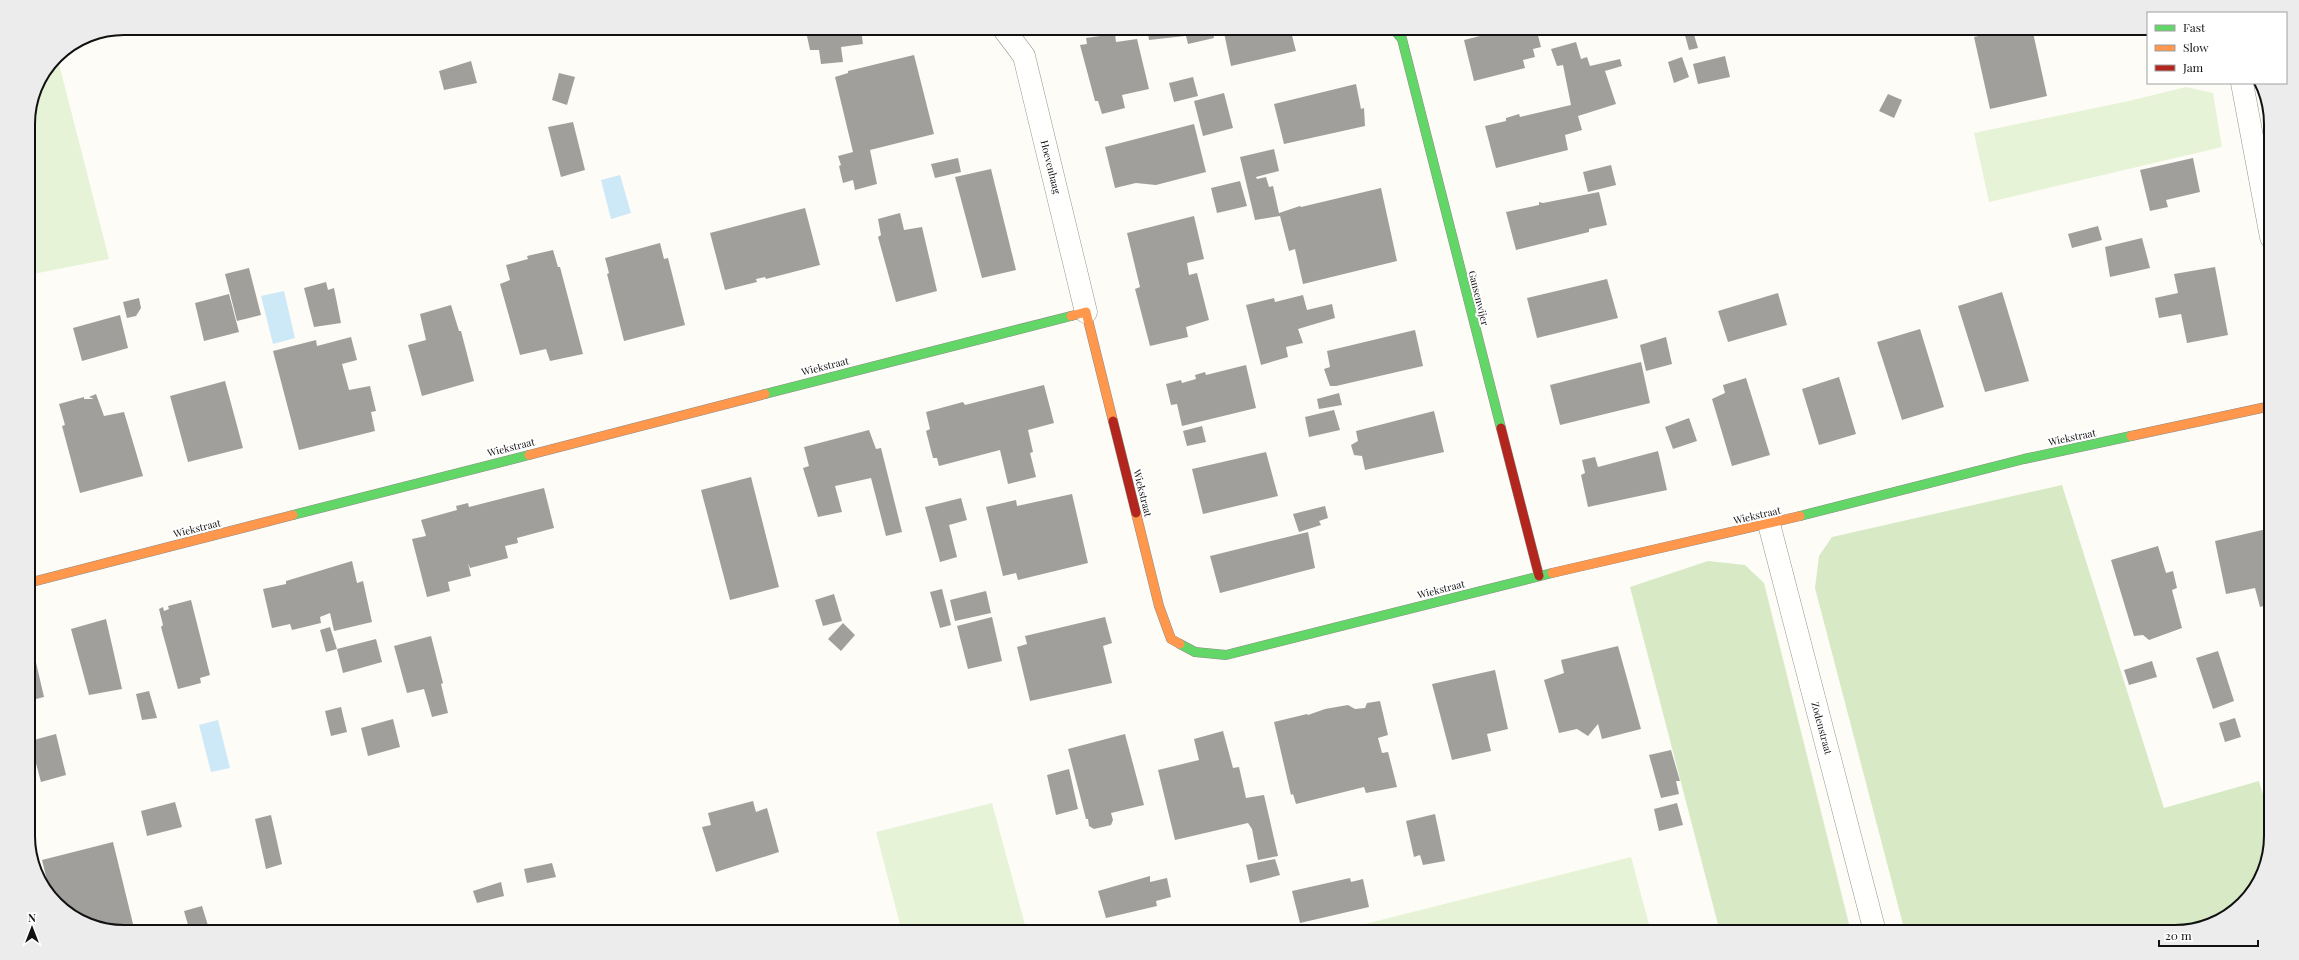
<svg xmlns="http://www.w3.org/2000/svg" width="2299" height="960" font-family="'Playfair Display',serif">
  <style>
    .green { fill: #e7f3d7 }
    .forest { fill: #d8eac5 }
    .water { fill: #cde8f7 }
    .building { fill: #a19f9c }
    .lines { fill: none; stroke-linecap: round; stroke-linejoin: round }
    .street-casing { stroke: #979795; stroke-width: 23 }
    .fast-casing { stroke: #8e8d8b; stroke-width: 10 }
    .slow-casing { stroke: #8e8d8b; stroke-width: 10 }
    .jam-casing { stroke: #8e8d8b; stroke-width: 10 }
    .street { stroke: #fffffe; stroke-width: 22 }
    .fast { stroke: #63d668; stroke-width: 9 }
    .slow { stroke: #ff974d; stroke-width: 9 }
    .jam { stroke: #b3261e; stroke-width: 9 }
    .labels { text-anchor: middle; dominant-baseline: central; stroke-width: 4; stroke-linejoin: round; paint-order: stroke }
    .street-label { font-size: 10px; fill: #111; stroke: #fff }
    .rim { fill: none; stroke: #111; stroke-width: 2 }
  </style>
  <rect width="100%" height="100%" fill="#fdfcf7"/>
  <!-- green -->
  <path class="green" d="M 57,56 L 109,259 L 28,275 L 28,118 L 35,87 Z
    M 2186,87 L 2213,93 L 2222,147 L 1989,202 L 1974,133 L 2129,101 Z
    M 992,803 L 1027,932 L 902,932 L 876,832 Z
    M 1631,857 L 1651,932 L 1335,932 L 1373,922 Z"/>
  <!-- forest -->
  <path class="forest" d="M 2062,485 L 2164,808 L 2259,781 L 2271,822 L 2271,836 L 2264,873 L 2229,916 L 2175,932 L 1905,932 L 1815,588 L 1819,556 L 1832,537 Z
    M 1708,561 L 1745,565 L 1764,583 L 1851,932 L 1720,932 L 1630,587 Z"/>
  <!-- water -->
  <path class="water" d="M 620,175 L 631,213 L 611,219 L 601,180 Z
    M 284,291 L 295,338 L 273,344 L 261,296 Z
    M 218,720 L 230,768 L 211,772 L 199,725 Z"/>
  <!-- building -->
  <path class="building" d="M 1147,28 L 1183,28 L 1185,36 L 1149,40 Z
    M 1184,28 L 1212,28 L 1214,38 L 1188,44 Z
    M 1223,28 L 1290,28 L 1296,51 L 1231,66 Z
    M 1512,28 L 1536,28 L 1541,47 L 1533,49 L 1535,57 L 1523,60 L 1525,68 L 1474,81 L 1464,40 Z
    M 1683,28 L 1692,28 L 1698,48 L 1689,50 Z
    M 2017,28 L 2032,28 L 2047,96 L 1990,109 L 1974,37 Z
    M 861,30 L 863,44 L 841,47 L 843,62 L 821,64 L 819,50 L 810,50 L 807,36 Z
    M 1115,34 L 1116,42 L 1137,39 L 1149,89 L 1122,95 L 1125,108 L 1102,114 L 1098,101 L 1095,101 L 1080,45 L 1087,44 L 1086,38 Z
    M 1576,42 L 1581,59 L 1587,57 L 1590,66 L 1620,59 L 1622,66 L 1598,73 L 1605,71 L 1616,104 L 1578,116 L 1582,130 L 1565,135 L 1568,150 L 1496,168 L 1485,126 L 1506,121 L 1506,118 L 1519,114 L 1520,117 L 1571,105 L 1563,65 L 1557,66 L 1551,49 Z
    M 914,55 L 934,134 L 870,150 L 877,184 L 855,190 L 853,180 L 843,183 L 839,166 L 841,165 L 838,156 L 853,152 L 835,77 L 848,73 L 848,71 Z
    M 1725,56 L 1730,77 L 1698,84 L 1693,64 Z
    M 1682,57 L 1689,77 L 1674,83 L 1668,62 Z
    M 471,61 L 477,83 L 444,90 L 439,71 Z
    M 559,73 L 575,77 L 567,105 L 552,100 Z
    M 1193,77 L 1198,96 L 1174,102 L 1169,83 Z
    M 1356,84 L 1361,109 L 1364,108 L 1365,126 L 1284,144 L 1274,104 Z
    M 1224,93 L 1233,128 L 1203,136 L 1194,101 Z
    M 1888,94 L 1902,100 L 1894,118 L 1879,111 Z
    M 573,122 L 585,170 L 561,177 L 548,127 Z
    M 1194,124 L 1206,172 L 1156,185 L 1136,183 L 1115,188 L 1105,147 Z
    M 1274,149 L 1279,171 L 1256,177 L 1257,179 L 1266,177 L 1269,187 L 1273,186 L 1279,213 L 1300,206 L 1301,207 L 1381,188 L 1397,261 L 1303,284 L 1295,249 L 1289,251 L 1280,216 L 1255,220 L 1240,157 Z
    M 958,158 L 961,172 L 935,178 L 931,164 Z
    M 2193,158 L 2200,192 L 2166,200 L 2168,207 L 2150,211 L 2140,170 Z
    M 1611,165 L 1616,185 L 1588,192 L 1583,172 Z
    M 991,169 L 1016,270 L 982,278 L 955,177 Z
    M 1240,181 L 1247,206 L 1217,213 L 1211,188 Z
    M 1599,192 L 1607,225 L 1589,229 L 1589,232 L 1516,250 L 1506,212 L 1539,205 L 1539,202 L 1543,203 Z
    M 805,208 L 820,265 L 766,279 L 765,277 L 756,279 L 757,282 L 725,290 L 710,233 Z
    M 900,213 L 904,230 L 922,227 L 937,291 L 896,302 L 878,237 L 881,235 L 878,219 Z
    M 1194,216 L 1204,259 L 1187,263 L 1189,275 L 1197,273 L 1209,320 L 1186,327 L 1188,337 L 1150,346 L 1135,289 L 1140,287 L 1127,233 Z
    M 2098,226 L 2102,240 L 2072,248 L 2068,234 Z
    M 2142,238 L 2150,268 L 2110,277 L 2105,247 Z
    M 660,243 L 664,259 L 668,258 L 685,325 L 624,341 L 607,274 L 609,273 L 605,258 Z
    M 553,250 L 558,267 L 560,267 L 583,354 L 550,361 L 546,349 L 520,355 L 500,284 L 510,280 L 506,265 L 528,259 L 527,256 Z
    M 2215,267 L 2228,335 L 2187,343 L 2181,314 L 2159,318 L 2155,298 L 2178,293 L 2174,274 Z
    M 249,268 L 261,315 L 237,321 L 225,274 Z
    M 1607,279 L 1618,318 L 1537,338 L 1527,298 Z
    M 326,282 L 328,290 L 334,288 L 341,323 L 314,327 L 304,288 Z
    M 2002,292 L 2029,381 L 1985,392 L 1958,306 Z
    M 1778,293 L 1787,325 L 1728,342 L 1718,311 Z
    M 229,294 L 239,332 L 204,341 L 195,303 Z
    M 1303,295 L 1307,310 L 1332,304 L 1335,318 L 1298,329 L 1303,343 L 1286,347 L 1288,357 L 1261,365 L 1246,305 L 1274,298 L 1275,302 Z
    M 139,298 L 141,308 L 136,316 L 127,318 L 123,302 Z
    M 451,305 L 459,331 L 461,331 L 474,381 L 422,396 L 408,345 L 426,340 L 420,314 Z
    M 120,315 L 128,348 L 82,361 L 73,328 Z
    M 1920,329 L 1944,407 L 1902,420 L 1877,342 Z
    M 1415,330 L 1423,366 L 1336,386 L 1330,386 L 1324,369 L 1330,367 L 1327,351 Z
    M 351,337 L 357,360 L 342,364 L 349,390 L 370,386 L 376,411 L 371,412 L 375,431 L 299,450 L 273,351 L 316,340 L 317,346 Z
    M 1666,337 L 1672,364 L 1646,371 L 1640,345 Z
    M 1641,362 L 1650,403 L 1560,425 L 1550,385 Z
    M 1246,365 L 1256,408 L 1182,426 L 1177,404 L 1171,405 L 1166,384 L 1181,380 L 1182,383 L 1196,379 L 1195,375 L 1205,372 L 1206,375 Z
    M 1839,377 L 1856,434 L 1819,445 L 1802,389 Z
    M 1746,378 L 1770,455 L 1732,466 L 1712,399 L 1725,393 L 1723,385 Z
    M 225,381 L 243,448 L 188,462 L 170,396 Z
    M 1044,385 L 1054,423 L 1028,430 L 1033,452 L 1030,453 L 1036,477 L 1008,484 L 1000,450 L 939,466 L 937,458 L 933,458 L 926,431 L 930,429 L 926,412 L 963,402 L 965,405 Z
    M 1339,393 L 1342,405 L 1319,409 L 1317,399 Z
    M 96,394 L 104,416 L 124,412 L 143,476 L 80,493 L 62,426 L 65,425 L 59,404 L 84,397 L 84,399 L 94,399 L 89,397 Z
    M 1334,410 L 1340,430 L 1309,437 L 1305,417 Z
    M 1434,411 L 1444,452 L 1365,470 L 1362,456 L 1354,455 L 1351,445 L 1358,441 L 1356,431 Z
    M 1689,418 L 1697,441 L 1673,449 L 1665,427 Z
    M 1202,426 L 1206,442 L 1187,446 L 1183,431 Z
    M 869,430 L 876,449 L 881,448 L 902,532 L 886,536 L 871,478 L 835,486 L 842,512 L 818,517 L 803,468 L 809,466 L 804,447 Z
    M 1658,451 L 1667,490 L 1588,507 L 1581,475 L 1585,473 L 1582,460 L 1595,457 L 1598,467 Z
    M 1266,452 L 1278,496 L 1203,514 L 1192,469 Z
    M 28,476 L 36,504 L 28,506 Z
    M 751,477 L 779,587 L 730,600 L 701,490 Z
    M 544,488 L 554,528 L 517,538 L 518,543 L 505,546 L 508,558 L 470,568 L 468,563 L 471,576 L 448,582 L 450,591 L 427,597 L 412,539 L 426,536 L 421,520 L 457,510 L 456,506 L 468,503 L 469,507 Z
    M 1072,494 L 1088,563 L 1018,580 L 1016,573 L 1003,576 L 986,507 L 1016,500 L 1017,506 Z
    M 961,498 L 967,520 L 949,525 L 957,557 L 940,562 L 925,507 Z
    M 1325,506 L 1328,518 L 1319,521 L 1321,525 L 1299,532 L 1293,514 Z
    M 2271,528 L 2271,604 L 2260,607 L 2255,588 L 2226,594 L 2215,541 Z
    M 1308,532 L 1315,568 L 1220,593 L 1210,556 Z
    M 2158,546 L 2166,573 L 2173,571 L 2177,588 L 2172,590 L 2182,628 L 2149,640 L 2143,635 L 2134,636 L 2111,560 Z
    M 352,561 L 357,583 L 363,581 L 372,622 L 334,631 L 330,613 L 320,617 L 321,623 L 292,630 L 290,624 L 272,628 L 263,589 L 286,584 L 286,581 Z
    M 942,589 L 951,625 L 940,628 L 930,592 Z
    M 986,591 L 991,613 L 955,621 L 950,600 Z
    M 834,594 L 842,621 L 823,626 L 815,600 Z
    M 191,600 L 210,675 L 200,678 L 201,683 L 178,689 L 161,627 L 163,625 L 159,609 L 163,607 L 164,611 L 169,609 L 168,606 Z
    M 992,617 L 1002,661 L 968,669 L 957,626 Z
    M 1105,617 L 1112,643 L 1103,646 L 1112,683 L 1030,701 L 1017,647 L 1027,644 L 1025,636 Z
    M 106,619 L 122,689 L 89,695 L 71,629 Z
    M 843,623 L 855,635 L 841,651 L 828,639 Z
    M 330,627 L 337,649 L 326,652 L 320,630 Z
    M 431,636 L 443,683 L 441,684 L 448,713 L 432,717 L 424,689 L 407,693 L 394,646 Z
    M 376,639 L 382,662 L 343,673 L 337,649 Z
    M 28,641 L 31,641 L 44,697 L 28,701 Z
    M 1618,646 L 1641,729 L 1602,739 L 1598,724 L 1588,736 L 1577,729 L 1559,733 L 1544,680 L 1564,673 L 1561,660 Z
    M 2218,651 L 2234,701 L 2213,709 L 2196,658 Z
    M 2152,661 L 2157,677 L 2129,685 L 2124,670 Z
    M 1495,670 L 1508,729 L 1487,734 L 1491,751 L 1452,760 L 1432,684 Z
    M 149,691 L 157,718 L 142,720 L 136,694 Z
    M 1380,701 L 1388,735 L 1378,738 L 1382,753 L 1388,752 L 1397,787 L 1366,793 L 1364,787 L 1296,804 L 1293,794 L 1291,795 L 1274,722 L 1307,714 L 1308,715 L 1325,709 L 1348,705 L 1355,709 L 1365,708 L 1367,703 Z
    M 341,707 L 347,732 L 331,736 L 325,711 Z
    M 2235,718 L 2241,737 L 2225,742 L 2219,723 Z
    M 393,719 L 400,747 L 368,756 L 361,728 Z
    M 1223,731 L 1233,768 L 1239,767 L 1246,798 L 1264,795 L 1278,856 L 1258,860 L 1252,829 L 1248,823 L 1175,840 L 1158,770 L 1199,760 L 1194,739 Z
    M 56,734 L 66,775 L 41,782 L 30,741 Z
    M 1125,734 L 1144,805 L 1111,813 L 1113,820 L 1111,825 L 1094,829 L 1089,826 L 1088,819 L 1086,819 L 1068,749 Z
    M 1671,750 L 1680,781 L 1676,781 L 1679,794 L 1661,798 L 1649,755 Z
    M 1069,769 L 1078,809 L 1056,815 L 1047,775 Z
    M 2271,788 L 2271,813 L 2263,791 Z
    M 753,801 L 756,812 L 767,808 L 779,852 L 716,872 L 702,827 L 711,825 L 708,813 Z
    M 175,802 L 182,827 L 147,836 L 141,811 Z
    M 1677,803 L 1683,825 L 1659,831 L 1654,809 Z
    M 1435,814 L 1445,861 L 1423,865 L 1420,855 L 1414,857 L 1406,821 Z
    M 271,815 L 282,864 L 266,869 L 255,819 Z
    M 113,842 L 134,928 L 122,932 L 87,925 L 51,897 L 42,860 Z
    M 1275,859 L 1280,875 L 1250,883 L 1246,865 Z
    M 552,863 L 556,877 L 527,883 L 524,869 Z
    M 1150,876 L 1150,882 L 1167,878 L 1171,897 L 1156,901 L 1157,906 L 1106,918 L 1098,891 Z
    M 1350,878 L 1351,882 L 1363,879 L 1369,907 L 1300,923 L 1292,891 Z
    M 501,882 L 504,896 L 477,903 L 473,891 Z
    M 202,906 L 210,932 L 190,932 L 184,911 Z"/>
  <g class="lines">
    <defs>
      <path id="street" d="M 1003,28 L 1024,56 L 1086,312
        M 2242,83 L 2271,237
        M 1769,524 L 1875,932"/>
      <path id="fast" d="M 1393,28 L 1402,39 L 1501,428
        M 765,394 L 1071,316
        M 293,515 L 529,455
        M 1800,516 L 2024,459 L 2131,436
        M 1180,644 L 1195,652 L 1226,655 L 1552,573"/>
      <path id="slow" d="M 1071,316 L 1086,312 L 1113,421
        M 2131,436 L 2271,406
        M 529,455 L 765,394
        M 1136,513 L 1159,606 L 1171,639 L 1180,644
        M 1552,573 L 1800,516
        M 28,583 L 293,515"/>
      <path id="jam" d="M 1113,421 L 1136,513
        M 1501,428 L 1539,576"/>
    </defs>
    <!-- street casing -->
    <use href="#street" class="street-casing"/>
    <!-- fast casing -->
    <use href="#fast" class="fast-casing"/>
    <!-- slow casing -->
    <use href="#slow" class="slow-casing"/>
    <!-- jam casing -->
    <use href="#jam" class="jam-casing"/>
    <!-- street -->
    <use href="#street" class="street"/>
    <!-- fast -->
    <use href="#fast" class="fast"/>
    <!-- slow -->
    <use href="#slow" class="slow"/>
    <!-- jam -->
    <use href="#jam" class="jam"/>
  </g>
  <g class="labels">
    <!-- street labels -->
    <g class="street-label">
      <text transform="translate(1051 167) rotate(76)">Hoevenhaag</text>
      <text transform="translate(1479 298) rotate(76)">Gansenwijer</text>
      <text transform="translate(825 366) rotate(-14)">Wiekstraat</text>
      <text transform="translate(2072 437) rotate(-12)">Wiekstraat</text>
      <text transform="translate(511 447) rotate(-14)">Wiekstraat</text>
      <text transform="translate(1143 493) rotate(76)">Wiekstraat</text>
      <text transform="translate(1757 515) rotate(-13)">Wiekstraat</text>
      <text transform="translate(197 528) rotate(-14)">Wiekstraat</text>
      <text transform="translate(1441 589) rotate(-14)">Wiekstraat</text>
      <text transform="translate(1822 728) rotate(75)">Zodenstraat</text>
    </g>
  </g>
  <!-- crop -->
  <path d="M0 0H2299V960H0ZM124 35H2175A89 89 0 0 1 2264 124V836A89 89 0 0 1 2175 925H124A89 89 0 0 1 35 836V124A89 89 0 0 1 124 35Z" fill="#ececec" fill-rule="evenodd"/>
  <path class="rim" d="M124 35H2175A89 89 0 0 1 2264 124V836A89 89 0 0 1 2175 925H124A89 89 0 0 1 35 836V124A89 89 0 0 1 124 35Z"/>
  <!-- legend -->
  <rect x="2147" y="12" width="140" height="72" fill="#ffffff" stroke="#a0a0a0"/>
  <rect x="2155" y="25" width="20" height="6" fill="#63d668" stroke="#a0a0a0"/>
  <text x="2183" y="32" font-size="12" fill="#111111">Fast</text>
  <rect x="2155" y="45" width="20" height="6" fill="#ff974d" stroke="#a0a0a0"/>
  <text x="2183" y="52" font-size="12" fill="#111111">Slow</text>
  <rect x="2155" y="65" width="20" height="6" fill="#b3261e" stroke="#a0a0a0"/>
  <text x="2183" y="72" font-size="12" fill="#111111">Jam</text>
  <!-- north arrow -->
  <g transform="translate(32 928)" stroke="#ffffff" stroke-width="3" paint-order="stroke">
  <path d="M0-3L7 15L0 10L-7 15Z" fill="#111111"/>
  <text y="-6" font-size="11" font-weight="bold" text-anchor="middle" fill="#111111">N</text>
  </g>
  <!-- scale -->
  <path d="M2159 940v6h99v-6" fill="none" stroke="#111111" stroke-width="2"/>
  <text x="2165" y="940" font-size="12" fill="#111111" stroke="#ffffff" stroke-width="3" paint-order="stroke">20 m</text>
</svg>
